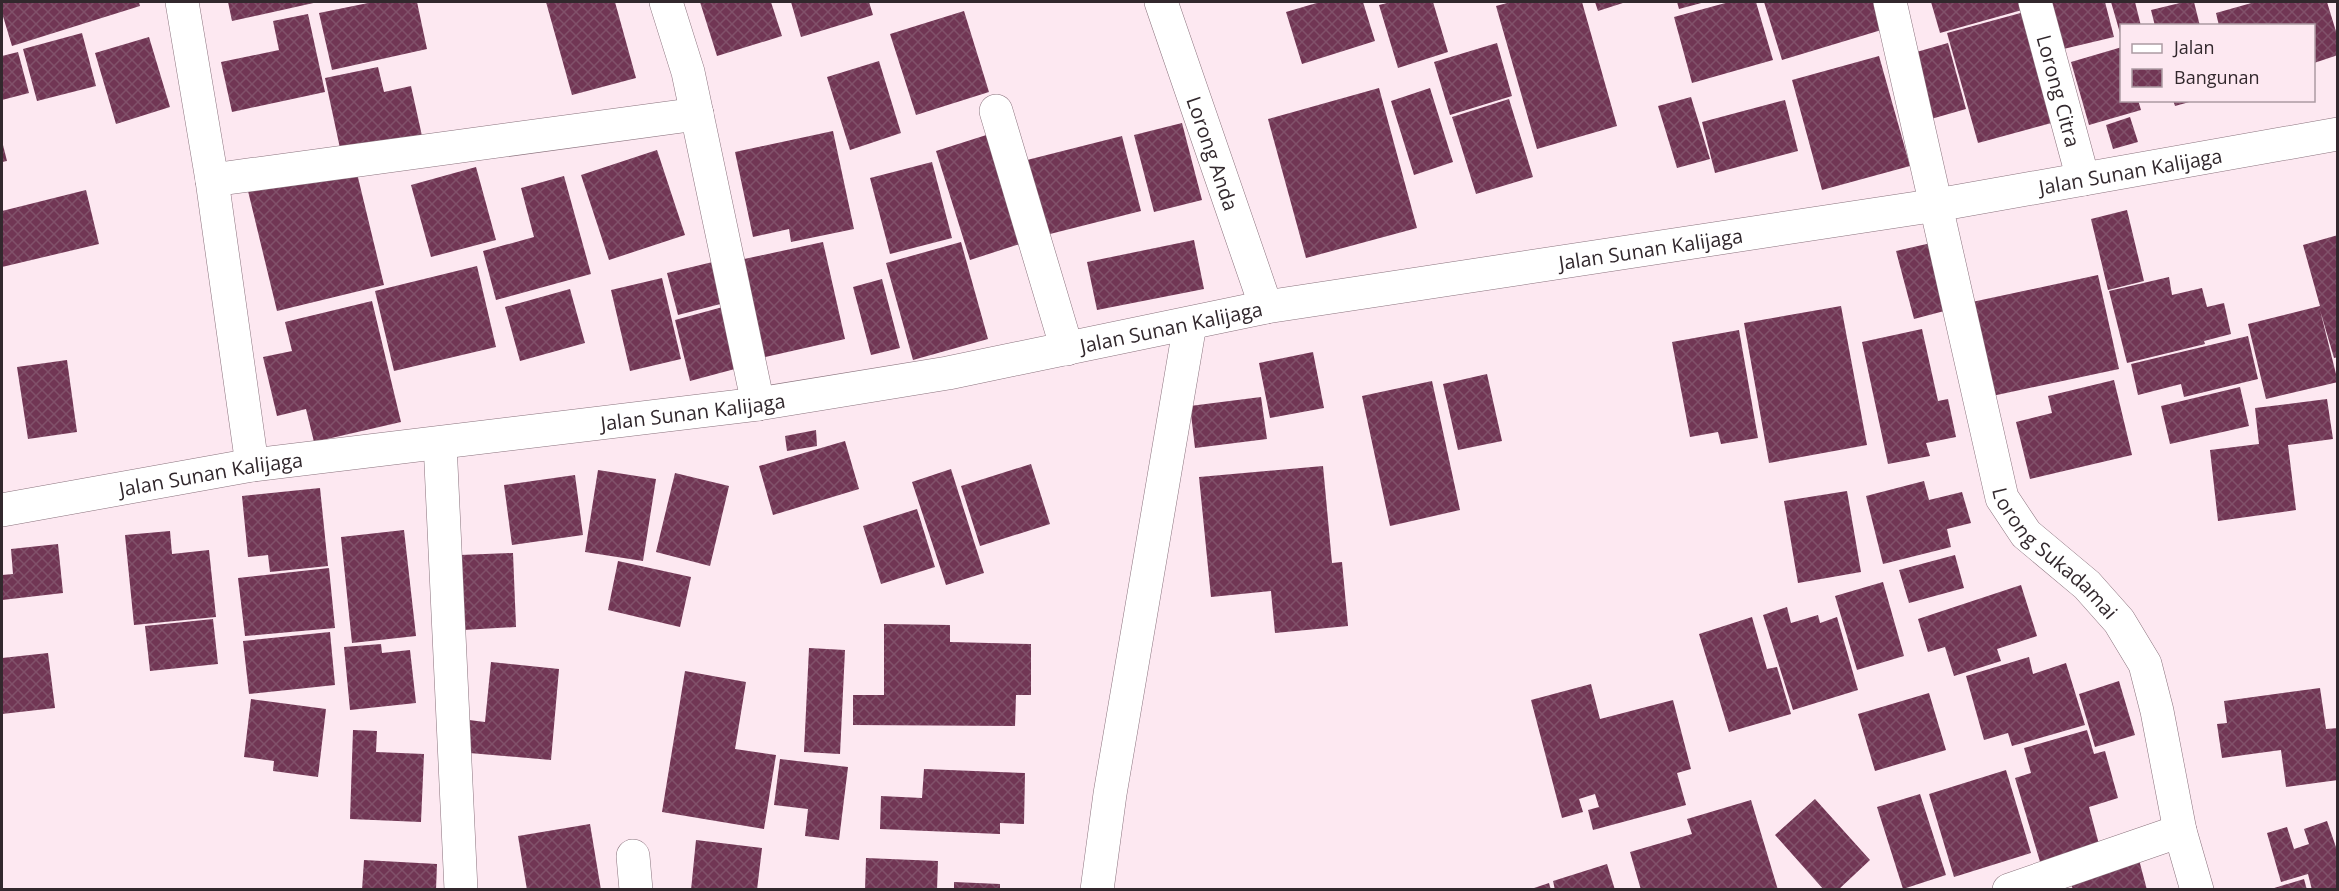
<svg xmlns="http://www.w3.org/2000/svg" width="2339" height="891" font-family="'Open Sans',sans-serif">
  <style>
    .building { fill: url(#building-cross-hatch) }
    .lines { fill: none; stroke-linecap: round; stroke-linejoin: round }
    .minor-casing { stroke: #8a727d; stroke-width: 34 }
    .minor { stroke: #fff; stroke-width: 33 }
    .labels { text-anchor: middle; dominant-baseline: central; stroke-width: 6; stroke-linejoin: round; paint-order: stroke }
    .street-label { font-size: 20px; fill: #32282d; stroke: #fde8f1 }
  </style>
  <defs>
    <pattern id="building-cross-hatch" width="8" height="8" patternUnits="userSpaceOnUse" patternTransform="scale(1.5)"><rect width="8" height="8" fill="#713654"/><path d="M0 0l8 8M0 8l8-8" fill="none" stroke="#81516a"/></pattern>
  </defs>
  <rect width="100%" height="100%" fill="#fde8f1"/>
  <!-- building -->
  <path class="building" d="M 2,2 L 139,2 L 140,6 L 12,46 L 2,13 Z
    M 228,2 L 318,2 L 232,21 Z
    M 373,2 L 417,2 L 427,49 L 332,70 L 319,13 Z
    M 546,2 L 615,2 L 636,78 L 572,95 Z
    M 700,2 L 771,2 L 782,36 L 717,56 Z
    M 791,2 L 869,2 L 873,15 L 801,37 Z
    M 1320,2 L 1363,2 L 1375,41 L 1302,64 L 1286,12 Z
    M 1391,2 L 1433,2 L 1448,52 L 1398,68 L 1379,5 Z
    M 1511,2 L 1582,2 L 1617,126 L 1537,149 L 1496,6 Z
    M 1595,2 L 1626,2 L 1598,11 Z
    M 1677,2 L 1705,2 L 1679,9 Z
    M 1729,2 L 1756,2 L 1773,60 L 1692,83 L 1674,17 Z
    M 1764,2 L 1880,2 L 1888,28 L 1782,60 Z
    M 1931,2 L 2019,2 L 2022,10 L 1940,33 Z
    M 2043,2 L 2105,2 L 2114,37 L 2055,51 Z
    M 2111,2 L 2135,2 L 2141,26 L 2122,26 L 2122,40 Z
    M 2184,2 L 2194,2 L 2200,26 L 2155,26 L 2151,10 Z
    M 2255,2 L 2327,2 L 2338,38 L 2338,55 L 2314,63 L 2314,26 L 2219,26 L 2216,13 Z
    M 964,11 L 989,92 L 916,115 L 890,34 Z
    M 2028,11 L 2059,121 L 1978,143 L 1947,33 Z
    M 308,14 L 325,92 L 232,112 L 221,62 L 279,50 L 273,21 Z
    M 82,33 L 96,86 L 37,101 L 23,49 Z
    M 149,37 L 170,107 L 116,124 L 95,53 Z
    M 1497,43 L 1512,96 L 1450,115 L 1434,62 Z
    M 1948,43 L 1966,109 L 1931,119 L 1913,53 Z
    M 2122,47 L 2122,100 L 2138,100 L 2141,110 L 2089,125 L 2071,62 Z
    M 18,52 L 29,93 L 2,100 L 2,56 Z
    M 1879,56 L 1910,166 L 1822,190 L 1792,80 Z
    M 879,61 L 901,133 L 850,150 L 827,77 Z
    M 378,67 L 384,92 L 411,86 L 422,136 L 341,153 L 325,78 Z
    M 1379,88 L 1417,228 L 1306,258 L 1268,119 Z
    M 1430,88 L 1453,162 L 1414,175 L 1391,101 Z
    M 1691,97 L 1710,159 L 1677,168 L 1658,106 Z
    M 1509,99 L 1533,177 L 1476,194 L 1452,117 Z
    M 1785,100 L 1798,151 L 1715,173 L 1702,122 Z
    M 2173,100 L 2193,100 L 2193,101 L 2175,106 Z
    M 2130,117 L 2138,142 L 2113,149 L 2106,125 Z
    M 1182,123 L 1202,200 L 1154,212 L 1134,135 Z
    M 833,131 L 854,229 L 791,242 L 789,229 L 753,237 L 735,152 Z
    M 999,131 L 1032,240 L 970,260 L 936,151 Z
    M 1122,136 L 1141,211 L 1046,235 L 1027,160 Z
    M 2,141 L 7,161 L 2,162 Z
    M 657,150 L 685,235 L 609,260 L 581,175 Z
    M 932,162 L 952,238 L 890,254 L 870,178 Z
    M 355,165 L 384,285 L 277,311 L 248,191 Z
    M 476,167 L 496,240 L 431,257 L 411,185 Z
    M 564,176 L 591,274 L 496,300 L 483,251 L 534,237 L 521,188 Z
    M 86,190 L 99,244 L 2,267 L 2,211 Z
    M 2127,210 L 2144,281 L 2108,290 L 2091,219 Z
    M 2338,235 L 2338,357 L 2334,358 L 2320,310 L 2338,382 L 2266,399 L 2248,324 L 2320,306 L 2303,245 Z
    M 1194,240 L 1204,289 L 1097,310 L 1087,262 Z
    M 823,242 L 845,339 L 757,359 L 735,261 Z
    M 961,242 L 988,339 L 913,360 L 886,263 Z
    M 1931,243 L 1948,310 L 1914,319 L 1896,251 Z
    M 721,260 L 732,301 L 678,315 L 667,273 Z
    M 477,266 L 496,347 L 394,371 L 375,291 Z
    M 2098,275 L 2119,369 L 1992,396 L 1972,302 Z
    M 2169,277 L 2172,295 L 2202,288 L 2207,307 L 2224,303 L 2231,334 L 2204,341 L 2205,344 L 2127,363 L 2109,291 Z
    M 662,278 L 681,359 L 630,371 L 611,290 Z
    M 882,279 L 900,348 L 871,355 L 853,287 Z
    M 570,289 L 585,343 L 520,361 L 505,307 Z
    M 372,301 L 401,422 L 314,442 L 306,409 L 277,416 L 263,357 L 292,351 L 285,322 Z
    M 730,305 L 746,366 L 690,381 L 675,320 Z
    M 1841,306 L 1867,445 L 1769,463 L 1744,323 Z
    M 1922,329 L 1938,401 L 1948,399 L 1956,437 L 1926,443 L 1930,456 L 1888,464 L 1862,342 Z
    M 1739,330 L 1758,438 L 1721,444 L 1718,432 L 1690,437 L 1672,342 Z
    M 2248,336 L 2258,379 L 2184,397 L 2181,384 L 2138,395 L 2131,364 Z
    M 1313,352 L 1324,408 L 1270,418 L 1259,363 Z
    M 67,360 L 77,432 L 28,439 L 17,367 Z
    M 1487,374 L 1502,441 L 1458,450 L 1443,384 Z
    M 2114,380 L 2132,455 L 2030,479 L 2016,422 L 2052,413 L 2048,396 Z
    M 1432,381 L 1460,510 L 1390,526 L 1362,396 Z
    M 2240,387 L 2249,426 L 2170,444 L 2161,406 Z
    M 1261,397 L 1267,439 L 1195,448 L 1190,406 Z
    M 2327,399 L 2333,439 L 2288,445 L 2296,510 L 2218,521 L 2210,450 L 2259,444 L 2255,408 Z
    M 816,430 L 817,446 L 787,451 L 785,436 Z
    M 845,441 L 859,489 L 773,515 L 759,466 Z
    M 1031,464 L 1050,524 L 980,546 L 961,486 Z
    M 1323,466 L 1332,563 L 1342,562 L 1348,626 L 1275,633 L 1271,591 L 1211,597 L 1199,477 Z
    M 951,469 L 984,573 L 946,585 L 912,482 Z
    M 598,470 L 656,479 L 643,561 L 585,552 Z
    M 675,473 L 729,486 L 710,566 L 656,552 Z
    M 575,475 L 583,535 L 512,545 L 504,485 Z
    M 1924,481 L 1929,500 L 1962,492 L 1971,523 L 1947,529 L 1951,547 L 1883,564 L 1866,496 Z
    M 320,488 L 328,566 L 270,572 L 268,555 L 248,557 L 242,496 Z
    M 1847,491 L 1861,572 L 1798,583 L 1784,501 Z
    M 917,509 L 935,567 L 881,584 L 863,526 Z
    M 404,530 L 416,636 L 352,643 L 341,537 Z
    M 170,531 L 172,554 L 209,550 L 216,617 L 134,625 L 125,535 Z
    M 58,544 L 63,593 L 2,600 L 2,575 L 13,574 L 11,549 Z
    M 513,553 L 516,627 L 463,630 L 460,555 Z
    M 1955,555 L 1964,588 L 1909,603 L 1899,570 Z
    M 618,561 L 691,577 L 680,627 L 608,610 Z
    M 329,568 L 335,628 L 245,636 L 238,578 Z
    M 1883,582 L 1904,656 L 1857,670 L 1835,596 Z
    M 2021,585 L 2037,636 L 1997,649 L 2001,661 L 1954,676 L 1945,647 L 1928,652 L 1918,619 Z
    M 1787,607 L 1791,623 L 1818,615 L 1820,623 L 1837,617 L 1858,690 L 1793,710 L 1763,615 Z
    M 1752,617 L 1767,669 L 1777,667 L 1791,714 L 1729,732 L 1699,634 Z
    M 213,619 L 218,664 L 150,671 L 145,626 Z
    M 884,624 L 950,625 L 950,642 L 1031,644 L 1031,695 L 1016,695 L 1015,726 L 853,725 L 853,695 L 884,695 Z
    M 330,632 L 335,685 L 249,694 L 243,641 Z
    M 381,644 L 382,653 L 410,650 L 416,703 L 350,710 L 344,647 Z
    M 809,648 L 845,650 L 840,754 L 804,752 Z
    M 48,653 L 55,708 L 2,714 L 2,658 Z
    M 2029,657 L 2033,674 L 2066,663 L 2085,725 L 2012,746 L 2008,733 L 1984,740 L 1966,676 Z
    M 491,662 L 559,669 L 551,760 L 458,752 L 461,719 L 485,722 Z
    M 685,671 L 746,682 L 735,749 L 776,755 L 764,829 L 662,812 Z
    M 2119,681 L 2135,735 L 2095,747 L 2079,694 Z
    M 1591,684 L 1600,719 L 1673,700 L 1691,769 L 1677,773 L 1686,805 L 1593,830 L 1588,810 L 1599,807 L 1595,794 L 1579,799 L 1583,812 L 1562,818 L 1531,700 Z
    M 2320,688 L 2326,729 L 2338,728 L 2338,780 L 2286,787 L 2281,750 L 2222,758 L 2217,724 L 2227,723 L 2224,701 Z
    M 1929,693 L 1946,750 L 1875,771 L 1858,714 Z
    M 251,699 L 326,709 L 318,777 L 273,771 L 274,761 L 244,757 Z
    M 353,730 L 377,731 L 376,752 L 424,754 L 421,822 L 350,819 Z
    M 2087,730 L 2094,754 L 2105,751 L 2118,798 L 2089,807 L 2100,848 L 2041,865 L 2015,778 L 2031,773 L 2024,748 Z
    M 780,759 L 848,767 L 839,840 L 805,836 L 808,809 L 774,805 Z
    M 924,769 L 1025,773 L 1024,824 L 1000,823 L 1000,834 L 880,829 L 881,796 L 922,798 Z
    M 2006,770 L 2031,853 L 1954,877 L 1929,794 Z
    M 1920,794 L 1946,875 L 1903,889 L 1877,807 Z
    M 1815,799 L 1870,860 L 1838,890 L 1824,890 L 1775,835 Z
    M 1751,800 L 1778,890 L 1641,890 L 1630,852 L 1692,834 L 1687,819 Z
    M 2327,821 L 2338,853 L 2338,890 L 2312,890 L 2308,874 L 2281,882 L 2267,833 L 2287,827 L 2294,849 L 2309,844 L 2304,829 Z
    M 590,824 L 601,890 L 527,890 L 518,836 Z
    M 696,840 L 762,848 L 757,890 L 691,890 Z
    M 2138,856 L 2147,890 L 2073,890 L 2069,877 Z
    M 866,858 L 938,861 L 937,890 L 865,890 Z
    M 364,860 L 437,864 L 436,890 L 362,890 Z
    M 1607,864 L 1615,890 L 1555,890 L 1553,881 Z
    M 2304,879 L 2307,890 L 2271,890 L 2271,889 Z
    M 954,882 L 1000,884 L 1000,890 L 954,890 Z
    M 1549,883 L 1551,890 L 1531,890 L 1531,889 Z"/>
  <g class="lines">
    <defs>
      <g id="minor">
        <path d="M 182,2 L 212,180 L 252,465"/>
        <path d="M 666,2 L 688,72 L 758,404"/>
        <path id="s1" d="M 1161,2 L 1266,307"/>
        <path id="s2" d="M 1890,2 L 2002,498 L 2026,534 L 2087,585 L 2119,621 L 2145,664 L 2157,711 L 2180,831 L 2197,890"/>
        <path id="s3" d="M 2035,2 L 2083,179"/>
        <path d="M 996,111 L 1067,349"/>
        <path d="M 212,180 L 697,114"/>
        <path d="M 440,443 L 461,890"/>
        <path id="s4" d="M 2,510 L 252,465 L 758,404 L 948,373 L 1266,307 L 1937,205 L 2338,134"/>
        <path d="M 633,856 L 636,890"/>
        <path d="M 1097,890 L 1110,794 L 1190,324"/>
        <path d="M 2009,890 L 2180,831"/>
      </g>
    </defs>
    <!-- minor casing -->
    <use href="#minor" class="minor-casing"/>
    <!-- minor -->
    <use href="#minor" class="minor"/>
  </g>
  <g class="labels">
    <!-- street labels -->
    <g class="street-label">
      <text stroke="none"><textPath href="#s3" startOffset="92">Lorong Citra</textPath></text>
      <text stroke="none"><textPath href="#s1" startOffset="160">Lorong Anda</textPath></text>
      <text stroke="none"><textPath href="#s4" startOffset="2156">Jalan Sunan Kalijaga</textPath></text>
      <text stroke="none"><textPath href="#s4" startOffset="1670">Jalan Sunan Kalijaga</textPath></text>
      <text stroke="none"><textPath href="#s4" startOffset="1184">Jalan Sunan Kalijaga</textPath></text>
      <text stroke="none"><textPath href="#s4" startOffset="698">Jalan Sunan Kalijaga</textPath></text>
      <text stroke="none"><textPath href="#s4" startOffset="212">Jalan Sunan Kalijaga</textPath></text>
      <text stroke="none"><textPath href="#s2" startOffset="585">Lorong Sukadamai</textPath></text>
    </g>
  </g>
  <!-- border -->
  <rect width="2339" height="891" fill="none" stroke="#32282d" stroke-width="6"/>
  <!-- legend -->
  <rect x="2120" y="24" width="195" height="78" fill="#fde8f1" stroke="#ac9ba3" stroke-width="1.5"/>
  <rect x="2132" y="44" width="30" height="9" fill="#ffffff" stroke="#ac9ba3" stroke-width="1.5"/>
  <text x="2174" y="54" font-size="18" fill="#32282d">Jalan</text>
  <rect x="2132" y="69" width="30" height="18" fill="url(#building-cross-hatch)" stroke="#ac9ba3" stroke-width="1.5"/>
  <text x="2174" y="84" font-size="18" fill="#32282d">Bangunan</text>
</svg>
